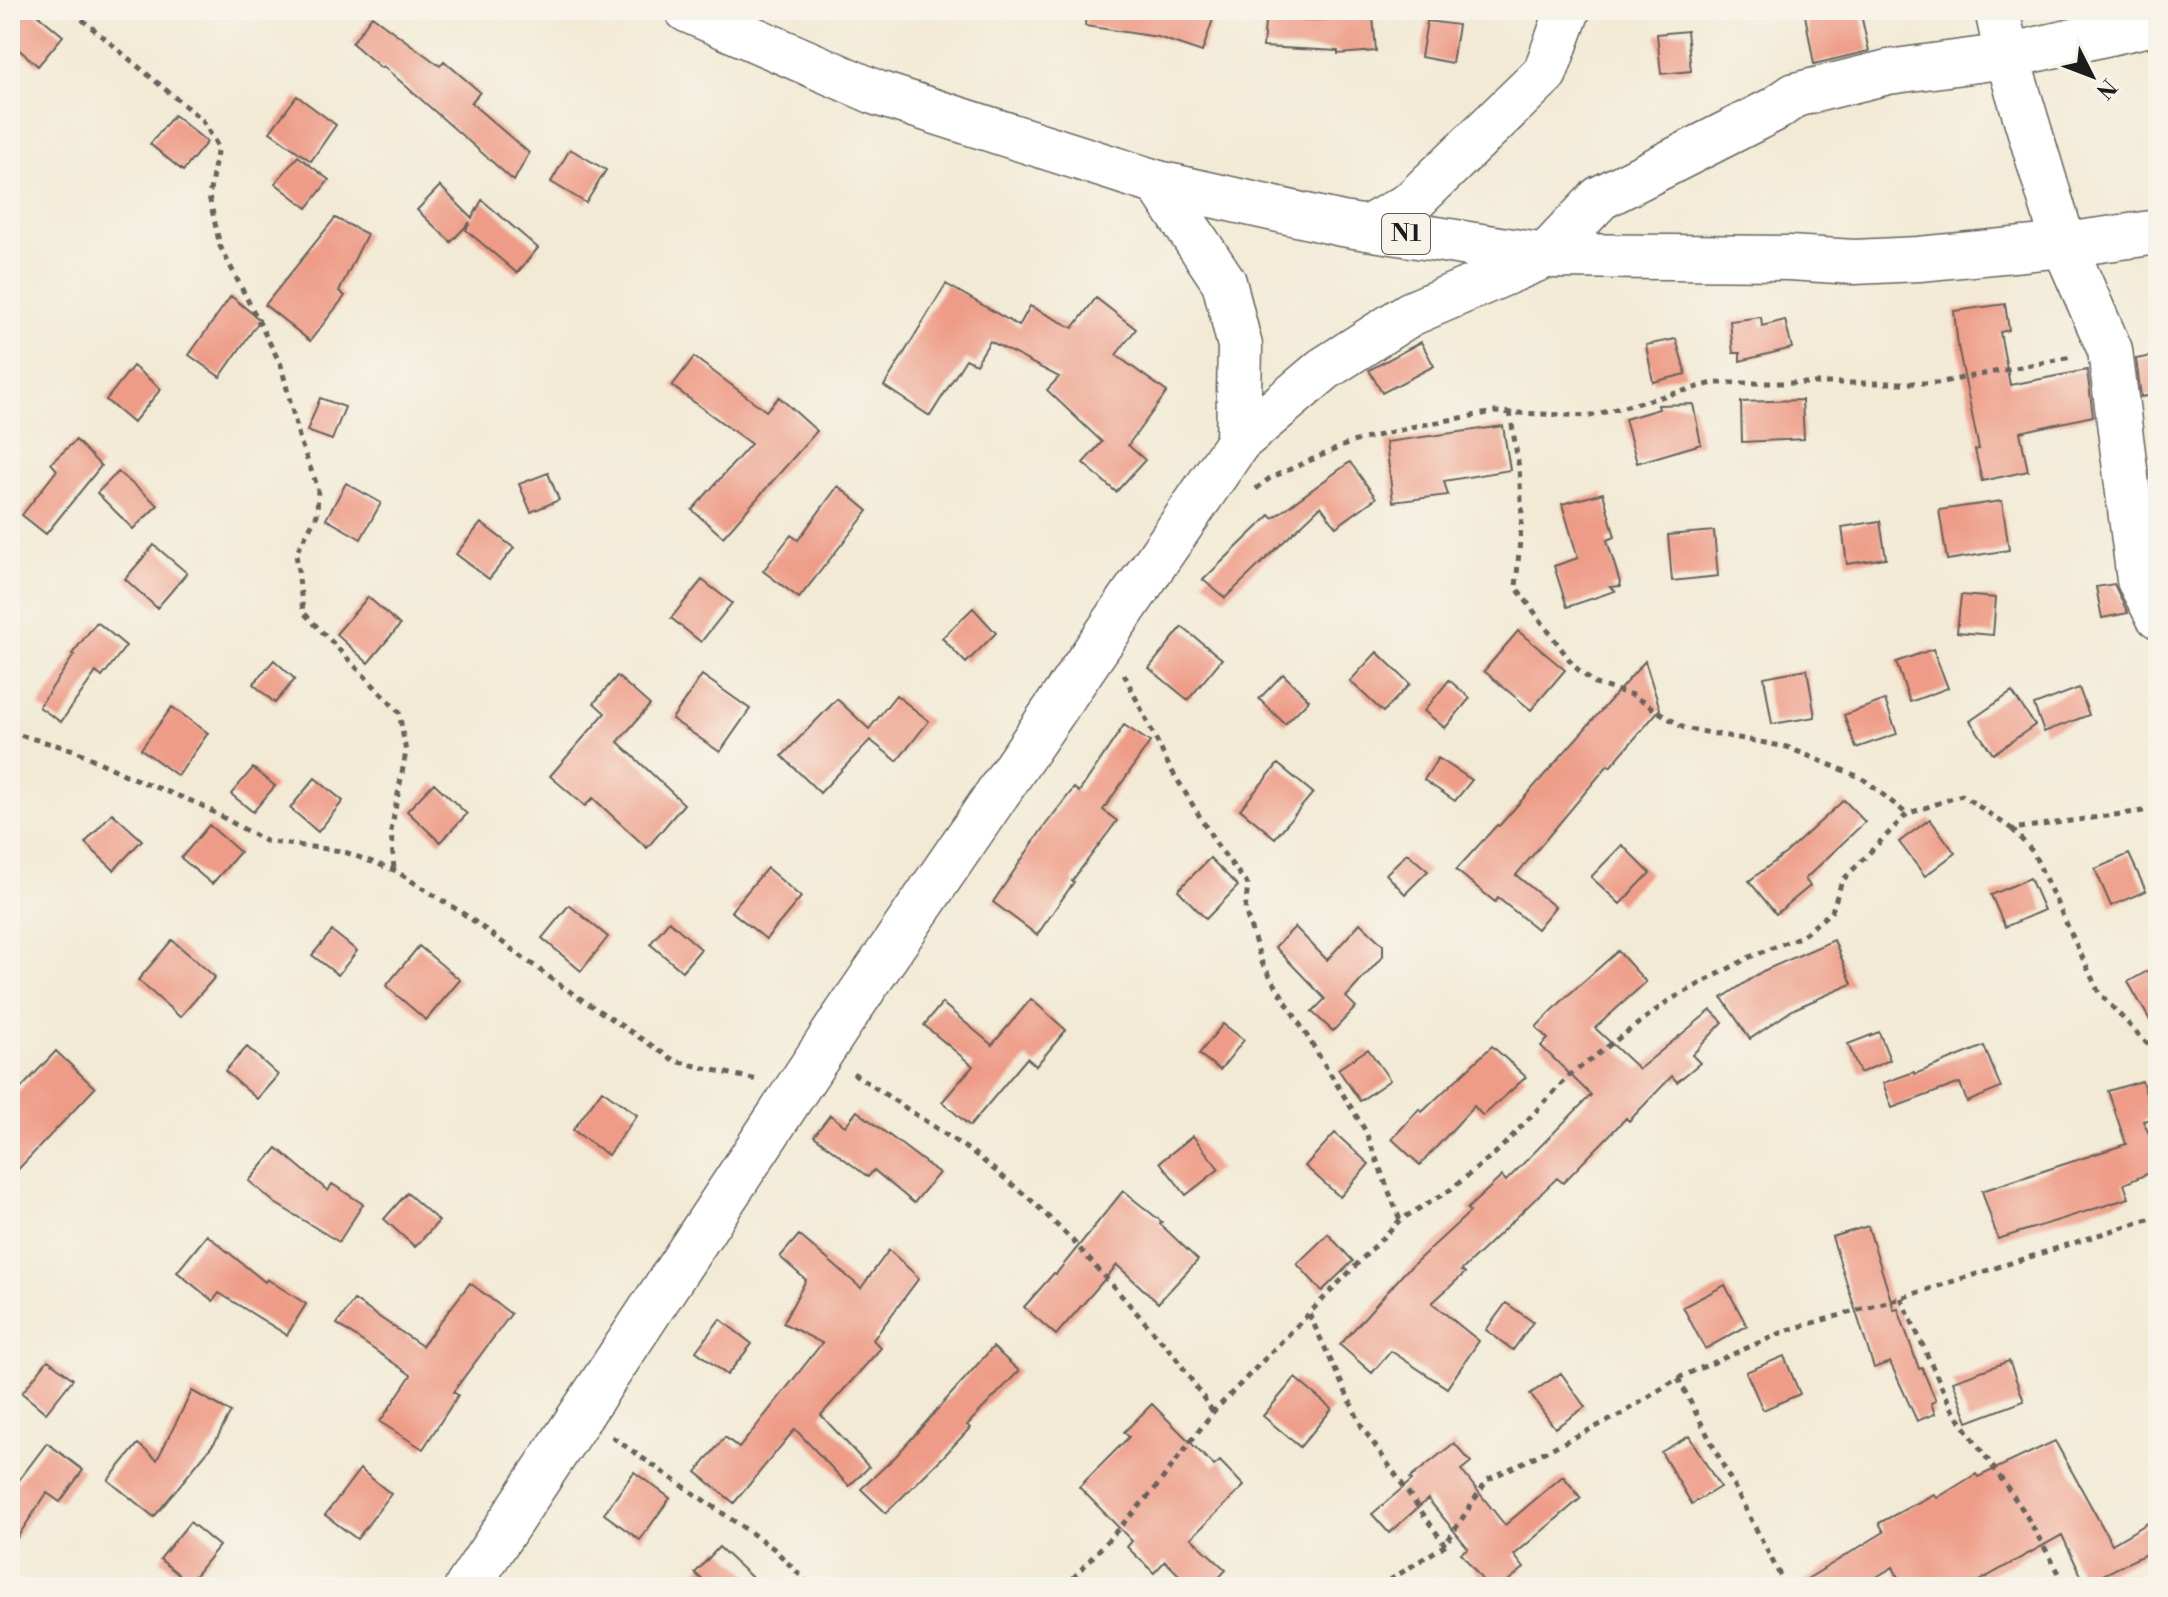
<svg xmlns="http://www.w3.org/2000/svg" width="2168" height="1597" font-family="'Libre Bodoni',serif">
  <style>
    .building { fill: #ee9c87 }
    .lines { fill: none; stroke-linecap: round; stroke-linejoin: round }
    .minor-casing { stroke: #67645d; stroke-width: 47 }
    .major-casing { stroke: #67645d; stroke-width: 47 }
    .highway-casing { stroke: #67645d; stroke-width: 47 }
    .path { stroke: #67645d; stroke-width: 5; stroke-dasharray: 6 6; stroke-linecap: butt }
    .minor { stroke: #fff; stroke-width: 44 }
    .major { stroke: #fff; stroke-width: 44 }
    .highway { stroke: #fff; stroke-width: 44 }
    .labels { text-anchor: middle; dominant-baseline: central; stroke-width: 6; stroke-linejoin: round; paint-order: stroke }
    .shield { fill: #f7f3e8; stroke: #5e5c59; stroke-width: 2 }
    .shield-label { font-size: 24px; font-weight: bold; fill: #1c1c1c }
  </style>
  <rect width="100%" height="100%" fill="#f7f3e8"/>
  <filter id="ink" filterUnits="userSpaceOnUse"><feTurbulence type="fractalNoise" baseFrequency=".0125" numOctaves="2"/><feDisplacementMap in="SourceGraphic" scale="16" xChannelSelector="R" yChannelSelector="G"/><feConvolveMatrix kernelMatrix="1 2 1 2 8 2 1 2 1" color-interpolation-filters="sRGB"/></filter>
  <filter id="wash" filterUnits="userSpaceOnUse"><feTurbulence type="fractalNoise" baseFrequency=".006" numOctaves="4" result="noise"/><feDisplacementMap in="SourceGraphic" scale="32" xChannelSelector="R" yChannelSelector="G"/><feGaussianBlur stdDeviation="1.8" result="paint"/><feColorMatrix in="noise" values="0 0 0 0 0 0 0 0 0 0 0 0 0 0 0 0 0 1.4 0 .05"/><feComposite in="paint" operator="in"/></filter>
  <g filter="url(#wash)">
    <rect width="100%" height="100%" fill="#f2ead5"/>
    <g id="blocks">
      <!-- building -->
      <path class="building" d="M 26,10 L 32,10 L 63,36 L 38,66 L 10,42 L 10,30 Z
        M 1086,10 L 1216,10 L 1202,52 L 1158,37 L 1085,26 Z
        M 1266,10 L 1303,10 L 1303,21 L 1373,16 L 1376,51 L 1338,54 L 1338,51 L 1263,47 Z
        M 1830,10 L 1860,10 L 1869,51 L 1814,64 L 1805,15 Z
        M 372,16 L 440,66 L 444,61 L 480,92 L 471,103 L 529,153 L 514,181 L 383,66 L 381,68 L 352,43 Z
        M 1427,21 L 1458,25 L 1452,63 L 1421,57 Z
        M 1687,31 L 1691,71 L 1661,74 L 1657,34 Z
        M 297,96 L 336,125 L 311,161 L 270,132 Z
        M 174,115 L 207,142 L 183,171 L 150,144 Z
        M 570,149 L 606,170 L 586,203 L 551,182 Z
        M 298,156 L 329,180 L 307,208 L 275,183 Z
        M 440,186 L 472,218 L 482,200 L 538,248 L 517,273 L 466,230 L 470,222 L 451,242 L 417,210 Z
        M 335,218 L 367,234 L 339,291 L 345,296 L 310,341 L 265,305 Z
        M 946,284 L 1019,326 L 1030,306 L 1073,328 L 1096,298 L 1136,329 L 1116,355 L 1167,392 L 1128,445 L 1145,460 L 1116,492 L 1083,463 L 1102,442 L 1047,390 L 1059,377 L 990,341 L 976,364 L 966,359 L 930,416 L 884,386 Z
        M 231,296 L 260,320 L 220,377 L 189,355 Z
        M 2005,304 L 2009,330 L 2000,332 L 2010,385 L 2087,370 L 2093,416 L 2020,432 L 2028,471 L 1982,481 L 1975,450 L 1979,449 L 1958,346 L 1954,311 Z
        M 1761,317 L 1762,326 L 1785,320 L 1792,348 L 1740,361 L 1740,353 L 1733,353 L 1730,321 Z
        M 1676,339 L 1686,374 L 1653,382 L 1646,345 Z
        M 1421,342 L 1434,366 L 1382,393 L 1369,370 Z
        M 2158,355 L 2158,394 L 2141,397 L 2136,359 Z
        M 694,357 L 766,411 L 779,397 L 817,431 L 723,537 L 692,510 L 751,444 L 672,386 Z
        M 133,366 L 161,389 L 133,423 L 106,400 Z
        M 320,398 L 345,407 L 332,440 L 307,431 Z
        M 1802,400 L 1804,439 L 1742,442 L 1741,402 Z
        M 1693,404 L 1701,444 L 1637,463 L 1625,419 L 1659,409 L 1658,405 Z
        M 1503,426 L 1510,470 L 1444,481 L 1448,495 L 1393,502 L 1386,442 Z
        M 76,440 L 101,466 L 46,534 L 22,515 L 57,470 L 51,463 Z
        M 1350,462 L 1376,498 L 1336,527 L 1321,506 L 1225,598 L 1203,580 L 1270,515 L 1273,518 Z
        M 118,472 L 158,505 L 133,529 L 97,493 Z
        M 548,473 L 559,500 L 531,512 L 519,484 Z
        M 346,483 L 381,503 L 361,539 L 326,519 Z
        M 838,486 L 868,511 L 799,598 L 763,571 L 791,535 L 798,540 Z
        M 1603,493 L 1615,537 L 1607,540 L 1621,586 L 1610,587 L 1615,591 L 1567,607 L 1554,566 L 1578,558 L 1562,504 Z
        M 2002,501 L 2009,550 L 1947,560 L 1939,510 Z
        M 1880,521 L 1886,558 L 1847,564 L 1842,527 Z
        M 481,523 L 514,548 L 489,579 L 456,554 Z
        M 1714,531 L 1718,576 L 1672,581 L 1668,535 Z
        M 154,545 L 187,573 L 157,608 L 125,579 Z
        M 702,580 L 732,603 L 701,642 L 671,618 Z
        M 2114,584 L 2128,613 L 2102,618 L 2096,587 Z
        M 1961,595 L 1996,598 L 1993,635 L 1957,632 Z
        M 368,597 L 400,625 L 368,663 L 336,634 Z
        M 973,608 L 996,633 L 966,663 L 942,638 Z
        M 97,622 L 126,646 L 102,677 L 96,672 L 61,722 L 39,707 L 74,655 L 72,654 Z
        M 1182,627 L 1222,659 L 1188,700 L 1149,668 Z
        M 1518,631 L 1565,670 L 1531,710 L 1484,671 Z
        M 1933,649 L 1948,688 L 1910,702 L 1896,662 Z
        M 1377,652 L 1410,684 L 1383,712 L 1350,681 Z
        M 274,660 L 295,679 L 275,703 L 253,684 Z
        M 1645,661 L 1660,709 L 1610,767 L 1608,765 L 1516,875 L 1555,907 L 1537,929 L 1498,898 L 1495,902 L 1456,870 L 1497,825 L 1499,826 Z
        M 1807,669 L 1815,717 L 1772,724 L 1764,677 Z
        M 1283,674 L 1309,700 L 1285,724 L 1259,699 Z
        M 702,675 L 750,709 L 720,752 L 672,719 Z
        M 617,676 L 650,705 L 618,742 L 684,804 L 647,848 L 593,798 L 585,806 L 550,776 L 605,713 L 594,703 Z
        M 1449,680 L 1470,698 L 1445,728 L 1424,711 Z
        M 2079,688 L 2089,715 L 2044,732 L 2034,705 Z
        M 2012,692 L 2035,725 L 1993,754 L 1970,721 Z
        M 896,695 L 929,721 L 897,761 L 870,740 L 820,793 L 782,756 L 837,699 L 869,729 Z
        M 1885,700 L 1897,734 L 1856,748 L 1844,715 Z
        M 172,707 L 208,733 L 178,776 L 141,749 Z
        M 1124,725 L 1150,742 L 1103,810 L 1117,821 L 1072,881 L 1074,882 L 1037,935 L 993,902 L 1043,828 L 1074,788 L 1079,792 Z
        M 1438,758 L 1472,780 L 1455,801 L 1424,780 Z
        M 1278,764 L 1313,793 L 1275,838 L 1240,809 Z
        M 253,768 L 275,786 L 253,812 L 231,794 Z
        M 315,778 L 343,801 L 318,832 L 290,808 Z
        M 434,783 L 467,814 L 440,842 L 407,811 Z
        M 1844,800 L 1865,822 L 1805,879 L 1810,886 L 1776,914 L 1749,881 L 1786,853 Z
        M 112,813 L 142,840 L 114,870 L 85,843 Z
        M 1930,819 L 1955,853 L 1925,876 L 1899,842 Z
        M 209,825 L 240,852 L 212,884 L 181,858 Z
        M 1622,845 L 1650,873 L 1620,904 L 1591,877 Z
        M 1407,853 L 1428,871 L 1405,894 L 1386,874 Z
        M 2129,854 L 2146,891 L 2111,906 L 2095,869 Z
        M 1210,858 L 1238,886 L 1206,919 L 1178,890 Z
        M 767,868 L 801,897 L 766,939 L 731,911 Z
        M 2030,878 L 2044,910 L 2005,927 L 1991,895 Z
        M 569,905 L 608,937 L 581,971 L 542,938 Z
        M 669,921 L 701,949 L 682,971 L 650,944 Z
        M 1360,923 L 1383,945 L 1383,956 L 1346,997 L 1356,1007 L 1333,1031 L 1312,1012 L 1325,999 L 1275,947 L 1295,927 L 1327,960 Z
        M 332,931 L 357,951 L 338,975 L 312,955 Z
        M 172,940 L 215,977 L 180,1017 L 138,980 Z
        M 1834,940 L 1852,984 L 1794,1009 L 1750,1039 L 1722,998 L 1763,971 Z
        M 419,946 L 460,980 L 426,1020 L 386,986 Z
        M 1618,951 L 1646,982 L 1595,1028 L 1639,1069 L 1711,1010 L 1723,1022 L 1692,1055 L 1700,1063 L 1677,1082 L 1672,1076 L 1629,1121 L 1626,1118 L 1563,1183 L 1557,1178 L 1461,1271 L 1465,1273 L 1432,1303 L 1479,1341 L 1447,1388 L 1391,1351 L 1372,1373 L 1340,1345 L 1405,1272 L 1470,1212 L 1467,1209 L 1502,1176 L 1506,1181 L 1591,1095 L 1541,1046 L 1548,1039 L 1536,1027 L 1566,997 Z
        M 2158,965 L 2158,1034 L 2128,982 Z
        M 1031,999 L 1066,1030 L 1036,1066 L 1027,1058 L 970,1126 L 942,1102 L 973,1066 L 924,1025 L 942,1003 L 992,1045 Z
        M 1223,1024 L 1244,1040 L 1220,1070 L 1199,1054 Z
        M 1879,1032 L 1890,1060 L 1860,1073 L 1848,1044 Z
        M 1492,1046 L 1526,1077 L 1483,1116 L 1474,1106 L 1420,1165 L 1392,1139 L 1419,1109 L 1422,1112 Z
        M 1984,1046 L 2001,1088 L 1967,1102 L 1960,1083 L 1892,1108 L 1883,1083 L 1914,1072 L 1915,1074 Z
        M 247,1047 L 278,1075 L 257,1099 L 225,1071 Z
        M 1368,1049 L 1390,1080 L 1360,1101 L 1338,1069 Z
        M 56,1051 L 95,1088 L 10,1178 L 10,1100 Z
        M 2142,1081 L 2154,1118 L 2143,1121 L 2158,1154 L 2158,1169 L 2124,1184 L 2129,1198 L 1998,1239 L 1982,1191 L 2126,1144 L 2108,1091 Z
        M 602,1090 L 637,1115 L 608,1155 L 573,1130 Z
        M 857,1111 L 939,1173 L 914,1203 L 874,1170 L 868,1177 L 814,1136 L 830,1115 L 845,1126 Z
        M 1335,1133 L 1369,1164 L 1340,1197 L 1305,1166 Z
        M 1193,1136 L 1219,1169 L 1186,1195 L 1160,1162 Z
        M 277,1148 L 328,1191 L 332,1184 L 363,1204 L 339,1242 L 275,1203 L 249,1181 Z
        M 1123,1191 L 1162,1222 L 1160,1224 L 1198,1260 L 1158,1303 L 1117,1265 L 1056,1335 L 1024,1307 L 1054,1273 L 1056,1274 Z
        M 407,1193 L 439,1221 L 415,1247 L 384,1219 Z
        M 1868,1226 L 1894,1310 L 1898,1309 L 1919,1369 L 1922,1368 L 1936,1401 L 1931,1403 L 1935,1414 L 1917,1421 L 1890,1362 L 1874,1368 L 1832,1237 Z
        M 1328,1234 L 1353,1261 L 1322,1291 L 1297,1264 Z
        M 207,1235 L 265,1282 L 267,1279 L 306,1304 L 287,1335 L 219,1293 L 213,1301 L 177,1272 Z
        M 799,1235 L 861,1288 L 889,1250 L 919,1278 L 873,1340 L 881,1348 L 821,1415 L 869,1467 L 849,1486 L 795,1429 L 734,1503 L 696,1472 L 725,1437 L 739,1448 L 822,1343 L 783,1323 L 806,1280 L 780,1257 Z
        M 470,1283 L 511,1314 L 453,1392 L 458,1395 L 423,1449 L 380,1422 L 411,1375 L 337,1324 L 354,1300 L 422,1346 Z
        M 1725,1285 L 1747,1326 L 1705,1349 L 1683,1307 Z
        M 1506,1303 L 1533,1322 L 1513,1350 L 1486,1330 Z
        M 720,1319 L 752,1344 L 727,1375 L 696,1351 Z
        M 993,1347 L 1019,1371 L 967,1425 L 970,1428 L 944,1456 L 886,1513 L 861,1489 L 896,1456 Z
        M 1784,1356 L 1800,1394 L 1763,1410 L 1746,1372 Z
        M 48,1360 L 73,1379 L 46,1413 L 22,1393 Z
        M 2009,1361 L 2024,1401 L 1968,1422 L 1953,1381 Z
        M 1561,1373 L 1585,1407 L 1555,1428 L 1530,1394 Z
        M 1295,1378 L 1332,1409 L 1300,1447 L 1263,1416 Z
        M 192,1391 L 231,1412 L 215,1442 L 154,1517 L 108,1480 L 138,1444 L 157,1460 Z
        M 1152,1404 L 1214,1466 L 1220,1461 L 1244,1486 L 1191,1538 L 1226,1570 L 1210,1587 L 1191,1587 L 1165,1561 L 1154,1573 L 1127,1547 L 1132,1541 L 1079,1487 L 1129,1437 L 1124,1432 Z
        M 1689,1436 L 1720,1487 L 1692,1504 L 1661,1452 Z
        M 2055,1441 L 2112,1544 L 2158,1517 L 2158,1548 L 2085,1584 L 2062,1535 L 1968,1587 L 1903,1587 L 1893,1567 L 1860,1587 L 1794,1587 L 1884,1532 L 1879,1523 L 1934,1494 L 1937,1498 L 1976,1474 L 1978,1477 Z
        M 47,1443 L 83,1470 L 60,1502 L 47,1493 L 10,1548 L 10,1492 Z
        M 1454,1443 L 1471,1462 L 1461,1470 L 1505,1525 L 1563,1476 L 1581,1498 L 1514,1555 L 1524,1568 L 1500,1587 L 1488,1587 L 1461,1553 L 1468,1548 L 1428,1499 L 1389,1533 L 1372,1514 L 1412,1480 L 1410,1478 Z
        M 360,1469 L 391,1494 L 357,1539 L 325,1515 Z
        M 634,1472 L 670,1498 L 640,1540 L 604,1514 Z
        M 190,1522 L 219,1546 L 189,1583 L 160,1559 Z
        M 719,1547 L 762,1587 L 710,1587 L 695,1573 Z"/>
    </g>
  </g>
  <g filter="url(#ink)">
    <use href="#blocks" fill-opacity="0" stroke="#67645d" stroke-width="2"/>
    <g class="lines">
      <defs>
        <path id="minor" d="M 1997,10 L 2007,56 L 2064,245 L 2110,350 L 2139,580 L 2158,616
          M 1367,228 L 1410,204 L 1545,73 L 1568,10
          M 1545,256 L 1600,198 L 1775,109 L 1795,95 L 1888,72 L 2007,56 L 2158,22"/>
        <path id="major" d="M 1158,183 L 1224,282 L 1240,346 L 1238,442
          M 467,1587 L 843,1019 L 1238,442 L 1324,369 L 1410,314 L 1545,256"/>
        <path id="highway" d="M 687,10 L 877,93 L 1158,183 L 1342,224 L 1545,256 L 1789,258 L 1854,262 L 1919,259 L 2064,245 L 2158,232"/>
      </defs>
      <!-- minor casing -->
      <use href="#minor" class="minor-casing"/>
      <!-- major casing -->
      <use href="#major" class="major-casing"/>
      <!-- highway casing -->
      <use href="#highway" class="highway-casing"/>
      <!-- path -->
      <path class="path" d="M 75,10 L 78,16 L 203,121 L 218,147 L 209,196 L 220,246 L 281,365 L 300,441 L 318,488 L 317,515 L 296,553 L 303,612 L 399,712 L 406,752 L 391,831 L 394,870
        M 1510,412 L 1519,468 L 1522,516 L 1516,587 L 1574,666 L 1595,684 L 1632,695 L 1684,728 L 1787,747 L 1862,778 L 1907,814
        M 1256,489 L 1270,478 L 1352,442 L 1416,426 L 1494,412 L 1590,416 L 1713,383 L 1937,383 L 2072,357
        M 1124,674 L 1169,766 L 1219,848 L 1248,885 L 1245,910 L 1262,963 L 1365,1130 L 1400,1220
        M 10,735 L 12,733 L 74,750 L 130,777 L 199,804 L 265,841 L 342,851 L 394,870 L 467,916 L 560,985 L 675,1061 L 757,1080
        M 2012,829 L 2033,852 L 2099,993 L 2158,1055
        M 853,1073 L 975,1154 L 1030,1199 L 1072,1240 L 1175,1356 L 1213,1412
        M 1901,1298 L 1951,1407 L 2023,1510 L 2067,1587
        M 1309,1314 L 1362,1427 L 1445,1545
        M 1678,1378 L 1788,1330 L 1901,1298 L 2158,1216
        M 612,1437 L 773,1548 L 812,1587
        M 1065,1587 L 1154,1490 L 1213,1412 L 1400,1220 L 1450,1190 L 1499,1150 L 1570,1075 L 1668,1001 L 1752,956 L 1802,936 L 1832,911 L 1842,881 L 1907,814 L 1962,795 L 2012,829 L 2158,809
        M 1367,1587 L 1382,1585 L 1445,1545 L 1487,1480 L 1622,1414 L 1678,1378 L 1786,1587"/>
      <!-- minor -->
      <use href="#minor" class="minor"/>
      <!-- major -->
      <use href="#major" class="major"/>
      <!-- highway -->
      <use href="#highway" class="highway"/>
    </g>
  </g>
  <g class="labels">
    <!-- shield labels -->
    <rect class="shield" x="1382" y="214" width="48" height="40" rx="6"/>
    <g class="shield-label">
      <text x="1406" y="234">N1</text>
    </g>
  </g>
  <!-- margin -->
  <rect width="2168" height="1597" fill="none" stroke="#f7f3e8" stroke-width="40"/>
  <!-- north arrow -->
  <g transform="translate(2092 76) rotate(132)" stroke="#f7f3e8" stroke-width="6" paint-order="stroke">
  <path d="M0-6L14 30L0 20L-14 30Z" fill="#1c1c1c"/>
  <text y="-12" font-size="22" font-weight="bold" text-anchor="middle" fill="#1c1c1c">N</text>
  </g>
</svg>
